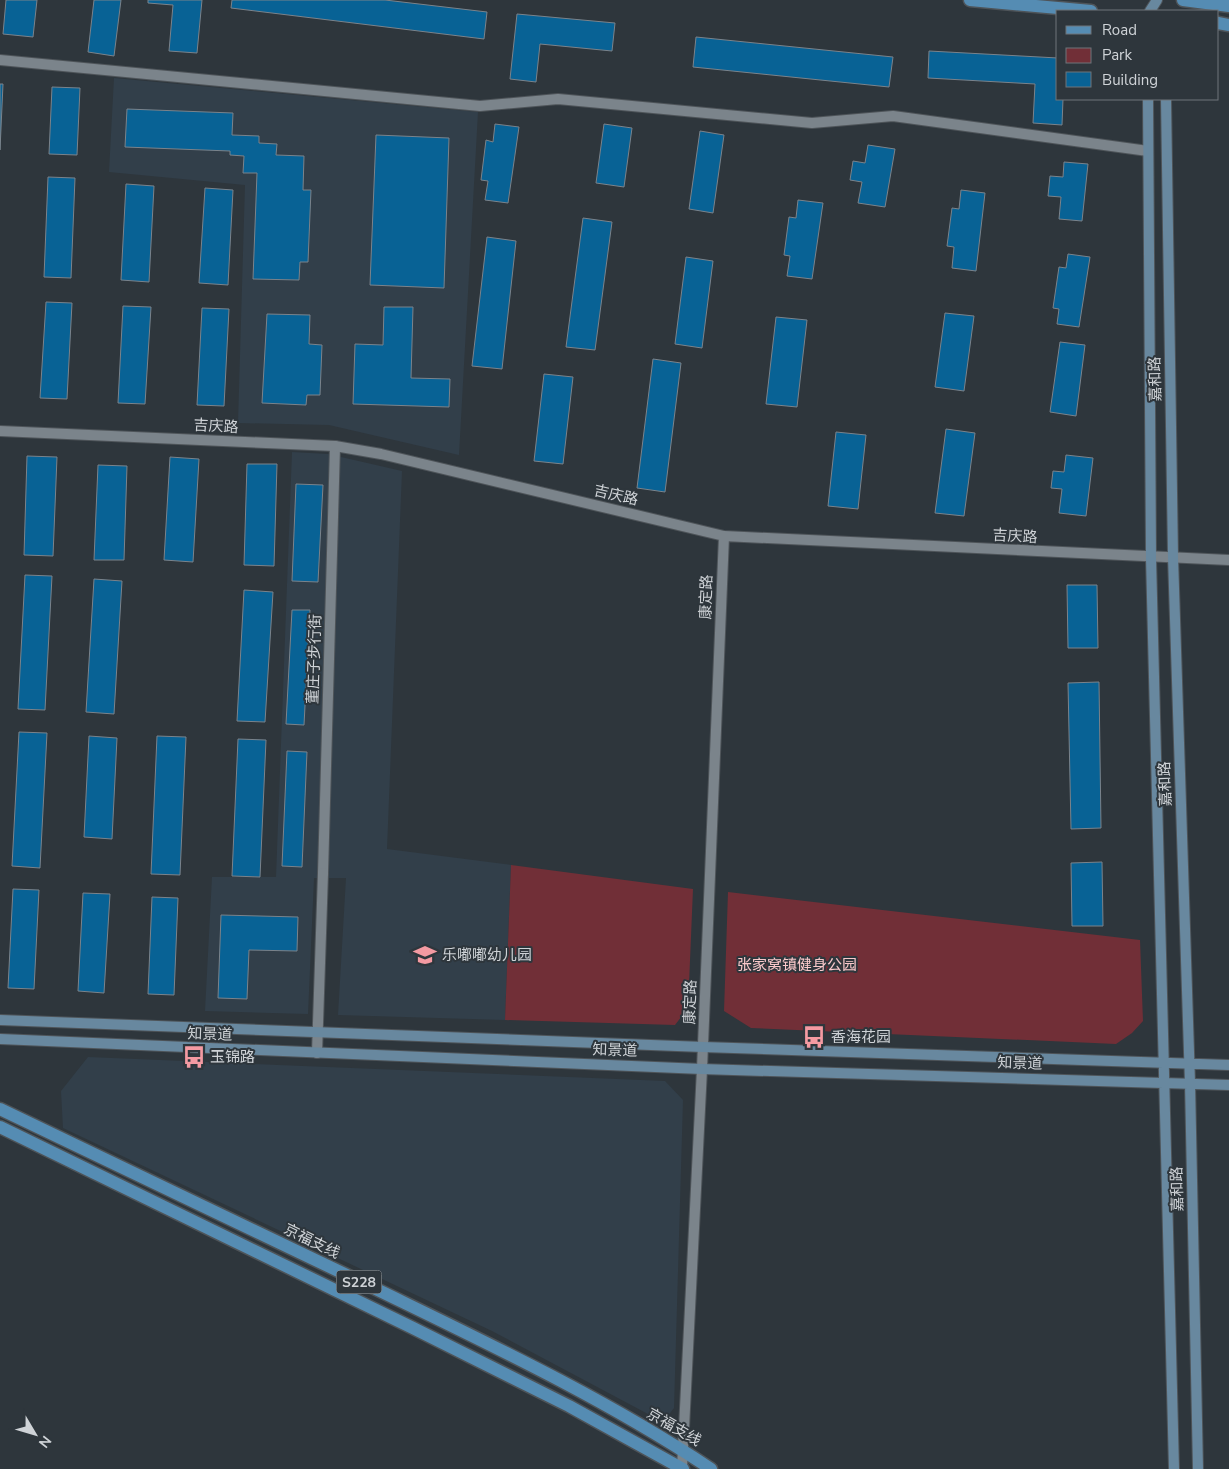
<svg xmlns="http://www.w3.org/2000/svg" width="1229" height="1469" font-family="'Nunito Sans','Noto Sans SC',sans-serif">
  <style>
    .built { fill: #323f4a }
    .green { fill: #712f37 }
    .building { fill: #086295; stroke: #7b838b }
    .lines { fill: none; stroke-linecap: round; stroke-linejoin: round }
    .pedestrian-casing { stroke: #4e5459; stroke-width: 12 }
    .minor-casing { stroke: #4e5459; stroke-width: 12 }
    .tertiary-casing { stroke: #4e5459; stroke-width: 12 }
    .secondary-casing { stroke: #4e5459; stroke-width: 12 }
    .primary-casing { stroke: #4e5459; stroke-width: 15 }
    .pedestrian { stroke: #7b848b; stroke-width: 10 }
    .minor { stroke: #7b848b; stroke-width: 10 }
    .tertiary { stroke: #7b848b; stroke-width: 10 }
    .secondary { stroke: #68889f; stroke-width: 10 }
    .primary { stroke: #558cb3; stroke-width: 12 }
    .labels { text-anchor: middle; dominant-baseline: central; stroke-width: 4; stroke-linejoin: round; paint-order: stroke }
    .shield { fill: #2e363c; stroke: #9fa4a8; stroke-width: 1 }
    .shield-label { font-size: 14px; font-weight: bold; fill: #cfd3d7 }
    .street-label { font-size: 15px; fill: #cfd3d7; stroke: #2e363c }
    .poi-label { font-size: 15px; fill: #cfd3d7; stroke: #2e363c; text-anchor: start }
    .park-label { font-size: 15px; fill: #fac9cb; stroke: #2e363c }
  </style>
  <rect width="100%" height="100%" fill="#2e363c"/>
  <!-- built -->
  <path class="built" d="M 114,78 L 478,112 L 459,455 L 329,425 L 238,423 L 245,185 L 109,172 Z
    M 292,452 L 328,454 L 402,471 L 387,849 L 511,865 L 505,1020 L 338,1015 L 346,878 L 314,878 L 308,1014 L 205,1011 L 212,877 L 276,877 Z
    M 88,1057 L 665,1081 L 683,1100 L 674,1408 L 663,1422 L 492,1331 L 63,1128 L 61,1091 Z"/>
  <!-- green -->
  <path class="green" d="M 511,865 L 693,889 L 688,1008 L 675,1025 L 505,1020 Z
    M 728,892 L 1140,940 L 1143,1021 L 1132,1033 L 1116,1044 L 751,1028 L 724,1011 Z"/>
  <!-- building -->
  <path class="building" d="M 6,0 L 37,0 L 33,37 L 3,34 Z
    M 94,0 L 121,0 L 114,56 L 88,52 Z
    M 148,0 L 202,0 L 197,53 L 169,51 L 173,5 L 148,3 Z
    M 232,0 L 385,0 L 487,12 L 484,39 L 231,8 Z
    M 517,14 L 615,23 L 612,51 L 540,44 L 536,82 L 510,79 Z
    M 696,37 L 893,57 L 889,87 L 693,67 Z
    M 929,51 L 1058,58 L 1058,99 L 1063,99 L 1062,125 L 1033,123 L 1035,84 L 928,78 Z
    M 0,84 L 3,84 L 0,150 Z
    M 52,87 L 80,88 L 77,155 L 49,154 Z
    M 127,109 L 233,113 L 232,135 L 259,136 L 259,143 L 277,144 L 276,155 L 304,156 L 303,190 L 311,190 L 308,262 L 300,262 L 299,280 L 253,279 L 257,173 L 243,173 L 244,156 L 230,155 L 230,151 L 125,147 Z
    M 495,124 L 519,127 L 508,203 L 485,200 L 488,181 L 481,180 L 486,140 L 493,142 Z
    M 604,124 L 632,128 L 624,187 L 596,183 Z
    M 700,131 L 724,135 L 713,213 L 689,209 Z
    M 376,135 L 449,138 L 444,288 L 370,285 Z
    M 868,145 L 895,149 L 885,207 L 858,203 L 862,182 L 850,180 L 853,161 L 865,163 Z
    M 1064,162 L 1088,164 L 1082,221 L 1059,219 L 1061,197 L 1048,196 L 1050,176 L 1063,177 Z
    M 48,177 L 75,178 L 71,278 L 44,277 Z
    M 126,184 L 154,186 L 149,282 L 121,280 Z
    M 205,188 L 233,190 L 228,285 L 199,283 Z
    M 961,190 L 985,193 L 976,271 L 952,268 L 954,247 L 947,246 L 952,208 L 959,209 Z
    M 798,200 L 823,203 L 812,279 L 787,276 L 790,256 L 784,255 L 789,217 L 796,218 Z
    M 583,218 L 612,222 L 595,350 L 566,347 Z
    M 487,237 L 516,241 L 502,369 L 472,366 Z
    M 1068,254 L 1090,257 L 1079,327 L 1057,324 L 1059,309 L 1053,308 L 1059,267 L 1066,268 Z
    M 686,257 L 713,261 L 702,348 L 675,344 Z
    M 46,302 L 72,303 L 67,399 L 40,398 Z
    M 123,306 L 151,307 L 145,404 L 118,403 Z
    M 384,307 L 413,307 L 411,378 L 450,379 L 449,407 L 353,404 L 355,344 L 383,345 Z
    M 202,308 L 229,309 L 224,406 L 197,405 Z
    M 945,313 L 974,316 L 964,391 L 935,387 Z
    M 267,314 L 310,315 L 309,344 L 322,345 L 320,395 L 307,395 L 306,405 L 262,403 Z
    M 776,317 L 807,320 L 797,407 L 766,404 Z
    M 1060,342 L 1085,345 L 1076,416 L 1050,412 Z
    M 653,359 L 681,363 L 665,492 L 637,488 Z
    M 544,374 L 573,377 L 563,464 L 534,461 Z
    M 946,429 L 975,433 L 964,516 L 935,513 Z
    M 836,432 L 866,435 L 858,509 L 828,506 Z
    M 1066,455 L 1093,458 L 1086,516 L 1059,513 L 1062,489 L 1051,488 L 1053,471 L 1064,472 Z
    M 27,456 L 57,457 L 53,556 L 24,555 Z
    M 170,457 L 199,459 L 193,562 L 164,560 Z
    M 247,464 L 277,464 L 274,566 L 244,565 Z
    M 98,465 L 127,466 L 124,560 L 94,560 Z
    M 296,484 L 323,485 L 318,582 L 292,581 Z
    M 25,575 L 52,576 L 45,710 L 18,709 Z
    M 94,579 L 122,581 L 114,714 L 86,712 Z
    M 1067,585 L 1097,585 L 1098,648 L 1068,648 Z
    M 244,590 L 273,592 L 265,722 L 237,721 Z
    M 292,610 L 310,610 L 304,725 L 286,724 Z
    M 1099,682 L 1101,828 L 1071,829 L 1068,683 Z
    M 19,732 L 47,733 L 40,868 L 12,866 Z
    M 89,736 L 117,738 L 112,839 L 84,837 Z
    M 157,736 L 186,737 L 180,875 L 151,874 Z
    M 238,739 L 266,740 L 260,877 L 232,876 Z
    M 287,751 L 307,752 L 302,867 L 282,866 Z
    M 1102,862 L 1103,926 L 1072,926 L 1071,863 Z
    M 13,889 L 39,890 L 34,989 L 8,988 Z
    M 83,893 L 110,894 L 104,993 L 78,991 Z
    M 152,897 L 178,898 L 174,995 L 148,994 Z
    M 221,915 L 298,917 L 297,951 L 249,950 L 247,999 L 218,998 Z"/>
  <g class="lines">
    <defs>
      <path id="pedestrian" d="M 323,873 L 335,446"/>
      <path id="minor" d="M 0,60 L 480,106 L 558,99 L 812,123 L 893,116 L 1148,151
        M 317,1053 L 323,873"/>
      <path id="tertiary" d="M 0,431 L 335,446 L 381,454 L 724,536 L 1229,560
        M 682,1468 L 702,1069 L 724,536"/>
      <path id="secondary" d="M 1150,11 L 1157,0
        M 1148,99 L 1151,558 L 1174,1469
        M 1166,99 L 1173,557 L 1190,1083 L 1198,1469
        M 0,1020 L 703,1047 L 1229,1065
        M 0,1039 L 702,1069 L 1229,1085"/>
      <path id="primary" d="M 970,0 L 1091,11
        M 1183,0 L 1229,6
        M 1218,23 L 1229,25
        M 0,1109 C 125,1169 250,1229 376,1289 C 489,1344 606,1399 711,1469
        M 0,1127 L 413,1328 L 569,1406 L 683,1469"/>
    </defs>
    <!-- pedestrian casing -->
    <use href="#pedestrian" class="pedestrian-casing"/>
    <!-- minor casing -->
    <use href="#minor" class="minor-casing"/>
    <!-- tertiary casing -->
    <use href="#tertiary" class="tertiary-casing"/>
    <!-- secondary casing -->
    <use href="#secondary" class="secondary-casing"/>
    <!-- primary casing -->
    <use href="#primary" class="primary-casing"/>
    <!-- pedestrian -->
    <use href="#pedestrian" class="pedestrian"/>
    <!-- minor -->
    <use href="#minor" class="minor"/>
    <!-- tertiary -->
    <use href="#tertiary" class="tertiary"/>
    <!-- secondary -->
    <use href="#secondary" class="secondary"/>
    <!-- primary -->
    <use href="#primary" class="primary"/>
  </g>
  <!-- icons -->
  <defs>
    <symbol id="school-bare" viewBox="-9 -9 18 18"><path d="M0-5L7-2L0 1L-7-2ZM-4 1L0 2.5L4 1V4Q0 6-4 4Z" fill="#f49aa2" stroke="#2e363c" stroke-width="2.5" paint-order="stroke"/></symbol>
    <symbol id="bus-bare" viewBox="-9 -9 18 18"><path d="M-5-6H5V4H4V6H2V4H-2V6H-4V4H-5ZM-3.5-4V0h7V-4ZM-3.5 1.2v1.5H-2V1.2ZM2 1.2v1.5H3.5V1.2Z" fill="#f49aa2" stroke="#2e363c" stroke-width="2.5" paint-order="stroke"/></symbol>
  </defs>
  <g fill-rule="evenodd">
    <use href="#school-bare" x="409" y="939" width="32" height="32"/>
    <use href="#bus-bare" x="798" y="1021" width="32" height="32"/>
    <use href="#bus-bare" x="178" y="1041" width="32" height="32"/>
  </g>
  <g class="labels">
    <!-- shield labels -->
    <rect class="shield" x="336.5" y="1270.5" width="45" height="23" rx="4"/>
    <g class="shield-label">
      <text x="359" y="1282">S228</text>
    </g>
    <!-- street labels -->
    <g class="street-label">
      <text transform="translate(1155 379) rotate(-91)">嘉和路</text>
      <text transform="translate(216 426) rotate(3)">吉庆路</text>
      <text transform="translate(616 495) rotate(13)">吉庆路</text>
      <text transform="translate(1015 536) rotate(3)">吉庆路</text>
      <text transform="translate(706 597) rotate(-88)">康定路</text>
      <text transform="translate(314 659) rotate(-88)">董庄子步行街</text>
      <text transform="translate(1165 784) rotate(-92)">嘉和路</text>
      <text transform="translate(690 1002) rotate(-88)">康定路</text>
      <text transform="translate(210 1034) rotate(2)">知景道</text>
      <text transform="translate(615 1050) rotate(2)">知景道</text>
      <text transform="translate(1020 1063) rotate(2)">知景道</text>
      <text transform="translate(1177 1189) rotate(-91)">嘉和路</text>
      <text transform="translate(312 1241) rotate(26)">京福支线</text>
      <text transform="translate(674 1427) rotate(30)">京福支线</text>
    </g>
    <!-- poi labels -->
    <g class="poi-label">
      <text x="442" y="955">乐嘟嘟幼儿园</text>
      <text x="831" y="1037">香海花园</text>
      <text x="210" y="1057">玉锦路</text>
    </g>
    <!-- park labels -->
    <g class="park-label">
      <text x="797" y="965">张家窝镇健身公园</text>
    </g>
  </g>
  <!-- legend -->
  <rect x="1056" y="10" width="162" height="90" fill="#2e363c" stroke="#6e757a"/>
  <rect x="1066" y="26" width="25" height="8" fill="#558cb3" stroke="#6e757a"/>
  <text x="1102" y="35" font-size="15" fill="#cfd3d7">Road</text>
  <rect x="1066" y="48" width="25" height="15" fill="#712f37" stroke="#6e757a"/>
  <text x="1102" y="60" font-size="15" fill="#cfd3d7">Park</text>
  <rect x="1066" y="72" width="25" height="15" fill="#086295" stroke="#6e757a"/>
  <text x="1102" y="85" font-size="15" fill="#cfd3d7">Building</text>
  <!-- north arrow -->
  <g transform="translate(35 1434) rotate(128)" stroke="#2e363c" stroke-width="4" paint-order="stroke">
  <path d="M0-4L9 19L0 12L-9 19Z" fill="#cfd3d7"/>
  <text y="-8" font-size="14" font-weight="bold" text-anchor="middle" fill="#cfd3d7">N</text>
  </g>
</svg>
